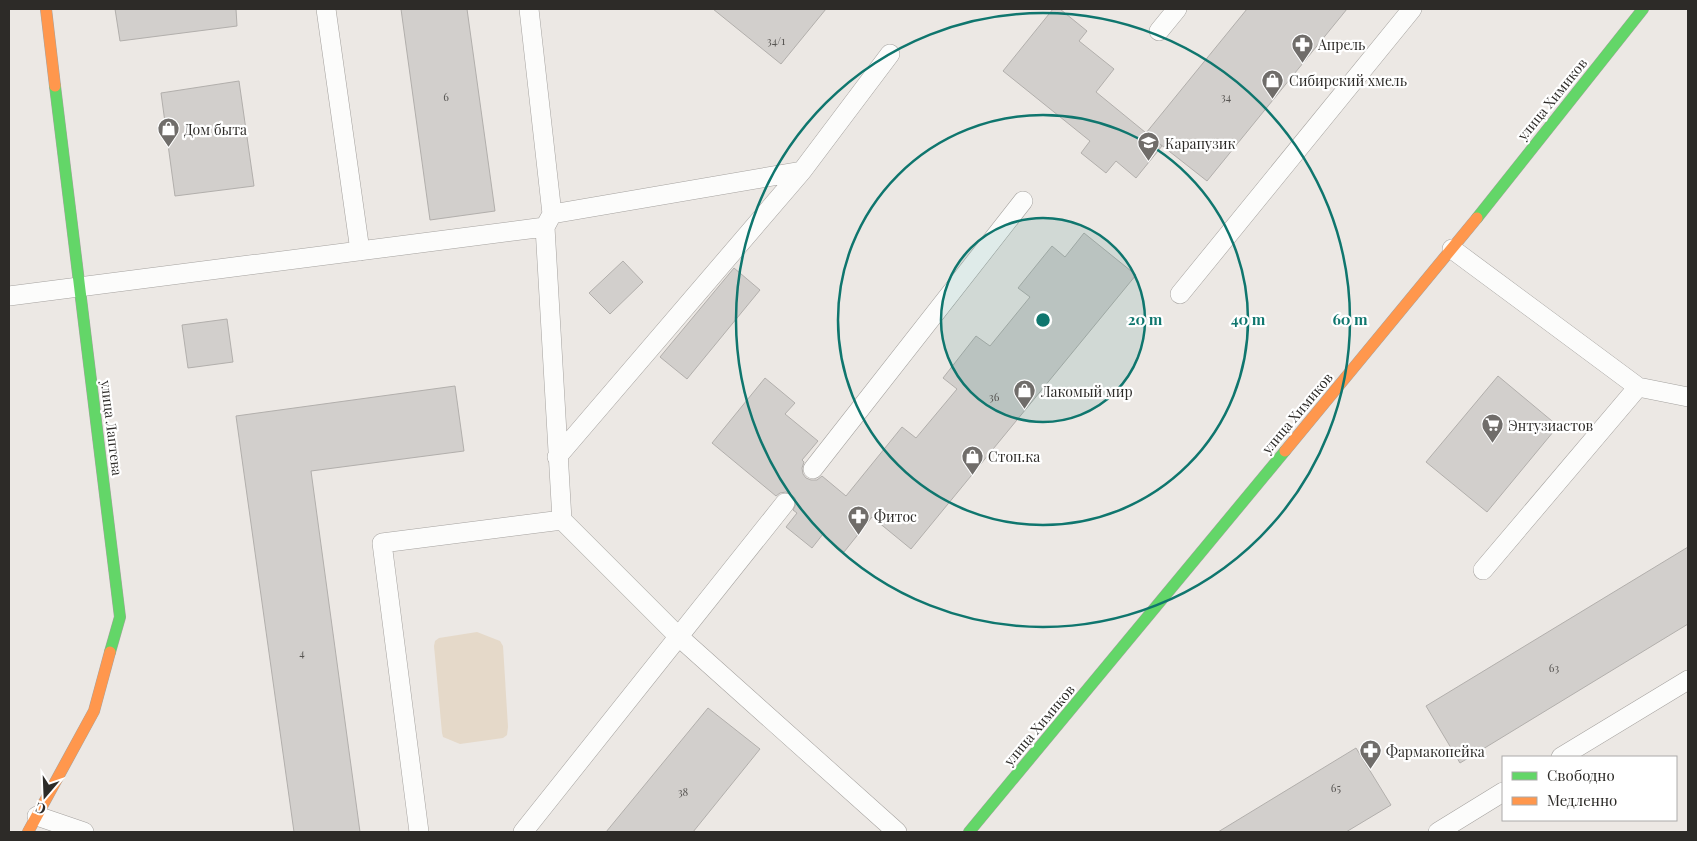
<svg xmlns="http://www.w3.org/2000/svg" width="1697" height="841" font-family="'Playfair Display',serif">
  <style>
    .green { fill: #e5d9c9 }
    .building { fill: #d2cfcc; stroke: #b2afac }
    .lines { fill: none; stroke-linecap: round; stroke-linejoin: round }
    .lane-casing { stroke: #a5a29f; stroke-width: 20 }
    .fast-casing { stroke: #a5a29f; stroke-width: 12 }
    .slow-casing { stroke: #a5a29f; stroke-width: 12 }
    .lane { stroke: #fcfcfb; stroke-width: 19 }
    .fast { stroke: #63d668; stroke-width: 11 }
    .slow { stroke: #ff974d; stroke-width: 11 }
    .ring { fill: none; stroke: #0f766e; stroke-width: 2.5 }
    .labels { text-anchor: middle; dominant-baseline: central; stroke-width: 4.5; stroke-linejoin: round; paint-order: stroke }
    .number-label { font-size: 11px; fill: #565451 }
    .poi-label { font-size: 14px; fill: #2d2b28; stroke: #fff; text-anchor: start }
    .street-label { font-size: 14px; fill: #2d2b28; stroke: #fff }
    .centre { fill: #0f766e; stroke: #fff; stroke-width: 2.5 }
    .ring-label { font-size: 15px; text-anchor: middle; font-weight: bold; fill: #0f766e; stroke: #fff; stroke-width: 4.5; stroke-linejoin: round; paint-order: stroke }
  </style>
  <rect width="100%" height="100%" fill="#ece8e4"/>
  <!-- green -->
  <path class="green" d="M 477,632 L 500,641 L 503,646 L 508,727 L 507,735 L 503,738 L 460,744 L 443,737 L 442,733 L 434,646 L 435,641 L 439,638 Z"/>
  <!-- building -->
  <path class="building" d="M 115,9 L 236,9 L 237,26 L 120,41 Z
    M 401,9 L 467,9 L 495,211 L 430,220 Z
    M 713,9 L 826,9 L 781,64 Z
    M 1053,9 L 1060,9 L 1087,31 L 1079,41 L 1114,69 L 1096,92 L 1162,146 L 1136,178 L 1116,161 L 1106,173 L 1081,153 L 1090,141 L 1003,71 Z
    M 1247,9 L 1347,9 L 1207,181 L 1146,133 Z
    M 239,81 L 254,186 L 175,196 L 161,93 Z
    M 1084,233 L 1136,275 L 911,549 L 872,517 L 844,552 L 823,534 L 812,548 L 786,527 L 797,513 L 793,510 L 796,504 L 795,498 L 792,495 L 786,492 L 780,493 L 776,496 L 712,443 L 765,378 L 795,403 L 785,414 L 818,441 L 802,460 L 804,462 L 802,468 L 803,474 L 806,478 L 811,480 L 817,480 L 822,476 L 846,496 L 902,427 L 916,438 L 957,389 L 943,378 L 976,336 L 990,346 L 1030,297 L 1018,288 L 1052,246 L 1065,257 Z
    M 623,261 L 643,282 L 610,314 L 589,293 Z
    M 734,268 L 760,290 L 687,379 L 660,357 Z
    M 227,319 L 233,362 L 188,368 L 182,325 Z
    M 1498,376 L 1558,426 L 1487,512 L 1426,462 Z
    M 455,386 L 464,451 L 311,471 L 360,832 L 294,832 L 236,416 Z
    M 1688,547 L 1688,624 L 1460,763 L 1426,706 Z
    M 708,708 L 760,749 L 693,832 L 606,832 Z
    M 1356,748 L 1391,805 L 1346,832 L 1218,832 Z"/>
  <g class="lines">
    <defs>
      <path id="lane" d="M 326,9 L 360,251
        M 529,9 L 552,214 L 545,227 L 562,520 L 678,636 L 897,832
        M 1159,31 L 1177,9
        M 552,214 L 802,171
        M 1452,249 L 1638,387 L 1688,397
        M 1180,294 L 1412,9
        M 9,296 L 545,227
        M 557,457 L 802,171 L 890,54
        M 813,469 L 1023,201
        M 1483,570 L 1638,387
        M 1561,757 L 1688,680
        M 37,816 L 84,832
        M 419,832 L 382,543 L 562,520
        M 523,832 L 785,503
        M 1438,832 L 1503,792"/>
      <path id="fast" d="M 55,86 L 120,617 L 110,652
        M 1477,218 L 1643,9
        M 969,832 L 1285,451"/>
      <path id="slow" d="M 46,9 L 55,86
        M 1285,451 L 1477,218
        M 28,832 L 94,711 L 110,652"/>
    </defs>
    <!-- lane casing -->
    <use href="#lane" class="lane-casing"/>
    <!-- fast casing -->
    <use href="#fast" class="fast-casing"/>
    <!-- slow casing -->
    <use href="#slow" class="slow-casing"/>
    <!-- lane -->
    <use href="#lane" class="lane"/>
    <!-- fast -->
    <use href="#fast" class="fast"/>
    <!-- slow -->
    <use href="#slow" class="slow"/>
  </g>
  <!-- distance rings -->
  <circle cx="1043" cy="320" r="102" fill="#0f766e" fill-opacity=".12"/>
  <g class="ring">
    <circle cx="1043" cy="320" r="102"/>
    <circle cx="1043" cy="320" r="205"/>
    <circle cx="1043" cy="320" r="307"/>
  </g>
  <!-- icons -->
  <defs>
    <symbol id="pharmacy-pin" viewBox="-11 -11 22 30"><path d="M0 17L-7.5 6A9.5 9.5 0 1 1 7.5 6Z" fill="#706d6a" stroke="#fff"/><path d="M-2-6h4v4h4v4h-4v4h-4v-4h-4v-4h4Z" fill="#fff"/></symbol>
    <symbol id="shop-pin" viewBox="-11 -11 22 30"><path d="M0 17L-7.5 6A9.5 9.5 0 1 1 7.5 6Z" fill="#706d6a" stroke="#fff"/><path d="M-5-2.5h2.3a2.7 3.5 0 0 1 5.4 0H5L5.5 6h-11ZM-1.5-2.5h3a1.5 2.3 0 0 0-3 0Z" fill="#fff"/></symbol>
    <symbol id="school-pin" viewBox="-11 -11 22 30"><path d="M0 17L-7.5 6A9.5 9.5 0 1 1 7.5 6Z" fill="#706d6a" stroke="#fff"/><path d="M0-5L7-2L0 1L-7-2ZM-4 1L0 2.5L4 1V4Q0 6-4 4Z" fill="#fff"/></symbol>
    <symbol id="supermarket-pin" viewBox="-11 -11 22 30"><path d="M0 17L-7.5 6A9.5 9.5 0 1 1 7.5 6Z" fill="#706d6a" stroke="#fff"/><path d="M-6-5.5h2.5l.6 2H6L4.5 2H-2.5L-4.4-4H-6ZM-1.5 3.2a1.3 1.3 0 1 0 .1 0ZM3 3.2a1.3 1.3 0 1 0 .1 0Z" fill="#fff"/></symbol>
  </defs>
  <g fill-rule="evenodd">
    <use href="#pharmacy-pin" x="1290" y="32" width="25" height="34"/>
    <use href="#shop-pin" x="1260" y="68" width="25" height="34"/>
    <use href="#shop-pin" x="156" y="116" width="25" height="34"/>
    <use href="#school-pin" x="1136" y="130" width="25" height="34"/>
    <use href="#shop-pin" x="1012" y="378" width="25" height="34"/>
    <use href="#supermarket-pin" x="1480" y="412" width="25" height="34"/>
    <use href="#shop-pin" x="960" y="444" width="25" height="34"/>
    <use href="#pharmacy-pin" x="846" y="504" width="25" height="34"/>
    <use href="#pharmacy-pin" x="1358" y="738" width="25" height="34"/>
  </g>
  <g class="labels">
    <!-- number labels -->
    <g class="number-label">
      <text x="776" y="40">34/1</text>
      <text x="446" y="96">6</text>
      <text x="1226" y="96">34</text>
      <text x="994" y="396">36</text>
      <text x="302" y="652">4</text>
      <text x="1554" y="667">63</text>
      <text x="1336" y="787">65</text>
      <text x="683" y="791">38</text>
    </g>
    <!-- poi labels -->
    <g class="poi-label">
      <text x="1318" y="44">Апрель</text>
      <text x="1289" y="80">Сибирский хмель</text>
      <text x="184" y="129">Дом быта</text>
      <text x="1165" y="143">Карапузик</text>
      <text x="1041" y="391">Лакомый мир</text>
      <text x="1508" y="425">Энтузиастов</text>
      <text x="988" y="456">Стоп.ка</text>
      <text x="874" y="516">Фитос</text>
      <text x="1386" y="751">Фармакопейка</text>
    </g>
    <!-- street labels -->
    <g class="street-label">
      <text transform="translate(1552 99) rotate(-51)">улица Химиков</text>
      <text transform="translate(1297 413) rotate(-50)">улица Химиков</text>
      <text transform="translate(112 428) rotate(83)">улица Лаптева</text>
      <text transform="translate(1039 725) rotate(-50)">улица Химиков</text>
    </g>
  </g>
  <circle cx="1043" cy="320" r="8" class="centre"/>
  <g class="ring-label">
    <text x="1145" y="325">20 m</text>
    <text x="1248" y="325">40 m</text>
    <text x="1350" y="325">60 m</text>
  </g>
  <!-- border -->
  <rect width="1697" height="841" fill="none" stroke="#2d2b28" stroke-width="20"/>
  <!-- legend -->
  <rect x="1502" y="756" width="175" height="65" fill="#ffffff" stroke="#abaaa9"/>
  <rect x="1512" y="772" width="25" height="8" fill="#63d668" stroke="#abaaa9"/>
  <text x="1547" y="781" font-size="15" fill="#2d2b28">Свободно</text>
  <rect x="1512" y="797" width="25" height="8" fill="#ff974d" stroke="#abaaa9"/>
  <text x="1547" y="806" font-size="15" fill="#2d2b28">Медленно</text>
  <!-- north arrow -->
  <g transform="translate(45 796) rotate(199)" stroke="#ffffff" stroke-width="4" paint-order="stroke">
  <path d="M0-4L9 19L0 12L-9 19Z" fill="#2d2b28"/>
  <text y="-8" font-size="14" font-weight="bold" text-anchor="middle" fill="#2d2b28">С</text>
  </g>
</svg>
